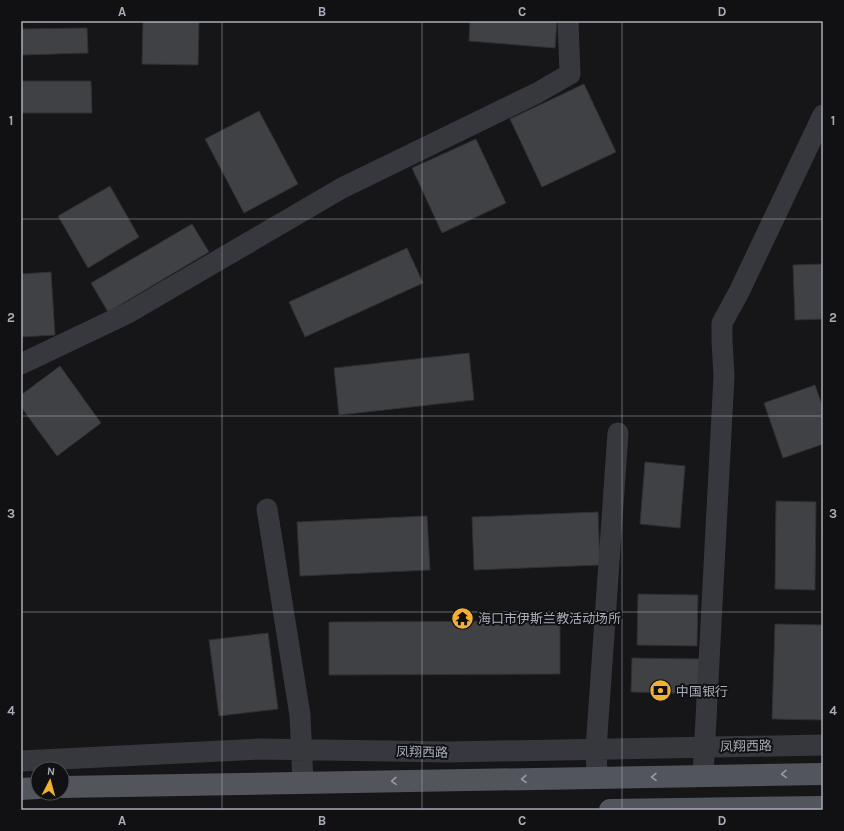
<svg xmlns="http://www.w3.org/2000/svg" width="844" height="831" font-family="Karla,'Noto Sans SC',sans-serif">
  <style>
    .building { fill: #404145; stroke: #303034 }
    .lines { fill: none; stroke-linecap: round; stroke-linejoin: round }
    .minor { stroke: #37383d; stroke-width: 21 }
    .major { stroke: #53555c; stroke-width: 22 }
    .oneway { stroke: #979ba6 }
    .grid { fill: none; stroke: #a8adb8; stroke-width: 1; stroke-opacity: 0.55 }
    .labels { text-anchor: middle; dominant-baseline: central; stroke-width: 4; stroke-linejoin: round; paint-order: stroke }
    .poi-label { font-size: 13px; fill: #a8adb8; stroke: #111113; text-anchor: start }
    .street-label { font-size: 13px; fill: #a8adb8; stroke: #111113 }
    .neatline { fill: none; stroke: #a8adb8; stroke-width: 1.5 }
    .grid-label { font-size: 13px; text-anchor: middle; font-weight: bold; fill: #a8adb8 }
  </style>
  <rect width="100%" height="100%" fill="#161618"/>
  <!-- building -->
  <path class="building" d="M 143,21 L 199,21 L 198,65 L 142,64 Z
    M 470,21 L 557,21 L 555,48 L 469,41 Z
    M 87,28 L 88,53 L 21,55 L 21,29 Z
    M 21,81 L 91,81 L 92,113 L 21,113 Z
    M 584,84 L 616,152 L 542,187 L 510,119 Z
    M 259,111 L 298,184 L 244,213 L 205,139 Z
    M 476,139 L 506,203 L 442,233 L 412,168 Z
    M 110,186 L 139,237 L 88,268 L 58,216 Z
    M 192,224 L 209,252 L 108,312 L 91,283 Z
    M 407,248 L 423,283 L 305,337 L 289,302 Z
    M 823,264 L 823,319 L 795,320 L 793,265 Z
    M 51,272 L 55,335 L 21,337 L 21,274 Z
    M 469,353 L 474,400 L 339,415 L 334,368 Z
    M 60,366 L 101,423 L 57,456 L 21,407 L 21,395 Z
    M 815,385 L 823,408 L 823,444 L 783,458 L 764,403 Z
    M 645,462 L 685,466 L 680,528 L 640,524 Z
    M 776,501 L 816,502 L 815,590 L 775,589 Z
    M 598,512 L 600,565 L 474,570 L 472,517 Z
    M 427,516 L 430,570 L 300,576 L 297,522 Z
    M 638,594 L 698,595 L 697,646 L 637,645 Z
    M 560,621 L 560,674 L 329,675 L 329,622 Z
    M 775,624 L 823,625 L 823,720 L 772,719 Z
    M 268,633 L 278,709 L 219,716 L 209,640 Z
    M 632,658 L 701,659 L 701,694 L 631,692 Z"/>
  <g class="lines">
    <!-- minor -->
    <path class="minor" d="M 21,364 L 128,313 L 342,188 L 537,93 L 570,74 L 568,21
      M 267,509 L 300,715 L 303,783
      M 21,761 L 260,749 L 449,752 L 823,745
      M 703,776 L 724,376 L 722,341 L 722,323 L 739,292 L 823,115
      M 597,777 L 596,749 L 618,433"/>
    <!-- major -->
    <path class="major" d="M 62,787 L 823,774
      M 21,789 L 38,788
      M 610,810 L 823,807"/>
  </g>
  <!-- one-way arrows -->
  <defs><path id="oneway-chevron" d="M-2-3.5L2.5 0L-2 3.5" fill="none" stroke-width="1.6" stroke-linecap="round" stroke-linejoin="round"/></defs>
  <g class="oneway">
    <use href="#oneway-chevron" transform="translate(784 774) rotate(179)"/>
    <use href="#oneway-chevron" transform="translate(654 777) rotate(179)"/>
    <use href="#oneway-chevron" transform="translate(524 779) rotate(179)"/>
    <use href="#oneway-chevron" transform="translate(394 781) rotate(179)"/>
  </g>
  <!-- grid -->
  <path class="grid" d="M 222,21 L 222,810M 422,21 L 422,810M 622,21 L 622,810M 21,219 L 823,219M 21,416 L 823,416M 21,612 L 823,612"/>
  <!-- icons -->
  <defs>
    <symbol id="temple-disc" viewBox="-11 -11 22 22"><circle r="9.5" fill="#f2b134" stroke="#111113"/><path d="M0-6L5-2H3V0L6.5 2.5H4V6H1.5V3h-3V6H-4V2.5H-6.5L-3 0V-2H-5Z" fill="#111"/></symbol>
    <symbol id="bank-disc" viewBox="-11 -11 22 22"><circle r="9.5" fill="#f2b134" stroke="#111113"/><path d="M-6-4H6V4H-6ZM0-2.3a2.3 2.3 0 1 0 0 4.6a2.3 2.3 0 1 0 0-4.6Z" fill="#111"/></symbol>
  </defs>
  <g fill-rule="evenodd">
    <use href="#temple-disc" x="450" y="606" width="25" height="25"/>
    <use href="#bank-disc" x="648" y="678" width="25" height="25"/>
  </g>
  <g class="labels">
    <!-- poi labels -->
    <g class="poi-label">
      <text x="478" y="618">海口市伊斯兰教活动场所</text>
      <text x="676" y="691">中国银行</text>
    </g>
    <!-- street labels -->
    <g class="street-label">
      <text transform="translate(746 746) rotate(-1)">凤翔西路</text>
      <text transform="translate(422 752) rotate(1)">凤翔西路</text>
    </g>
  </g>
  <!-- border -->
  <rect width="844" height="831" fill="none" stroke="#111113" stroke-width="44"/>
  <!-- north arrow -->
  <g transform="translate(50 781) rotate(6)"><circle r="19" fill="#111113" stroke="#4d4f55"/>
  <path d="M0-3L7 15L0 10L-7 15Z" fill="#f2b134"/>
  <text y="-6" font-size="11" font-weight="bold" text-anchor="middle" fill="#a8adb8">N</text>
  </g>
  <rect x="22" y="22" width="800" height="787" class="neatline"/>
  <g class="grid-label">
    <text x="122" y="16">A</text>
    <text x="322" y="16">B</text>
    <text x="522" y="16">C</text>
    <text x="722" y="16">D</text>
    <text x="11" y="125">1</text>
    <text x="833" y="125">1</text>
    <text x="11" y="322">2</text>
    <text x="833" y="322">2</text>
    <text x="11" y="518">3</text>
    <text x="833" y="518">3</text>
    <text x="11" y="715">4</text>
    <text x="833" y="715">4</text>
    <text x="122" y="825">A</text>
    <text x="322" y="825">B</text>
    <text x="522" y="825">C</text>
    <text x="722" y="825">D</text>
  </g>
</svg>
